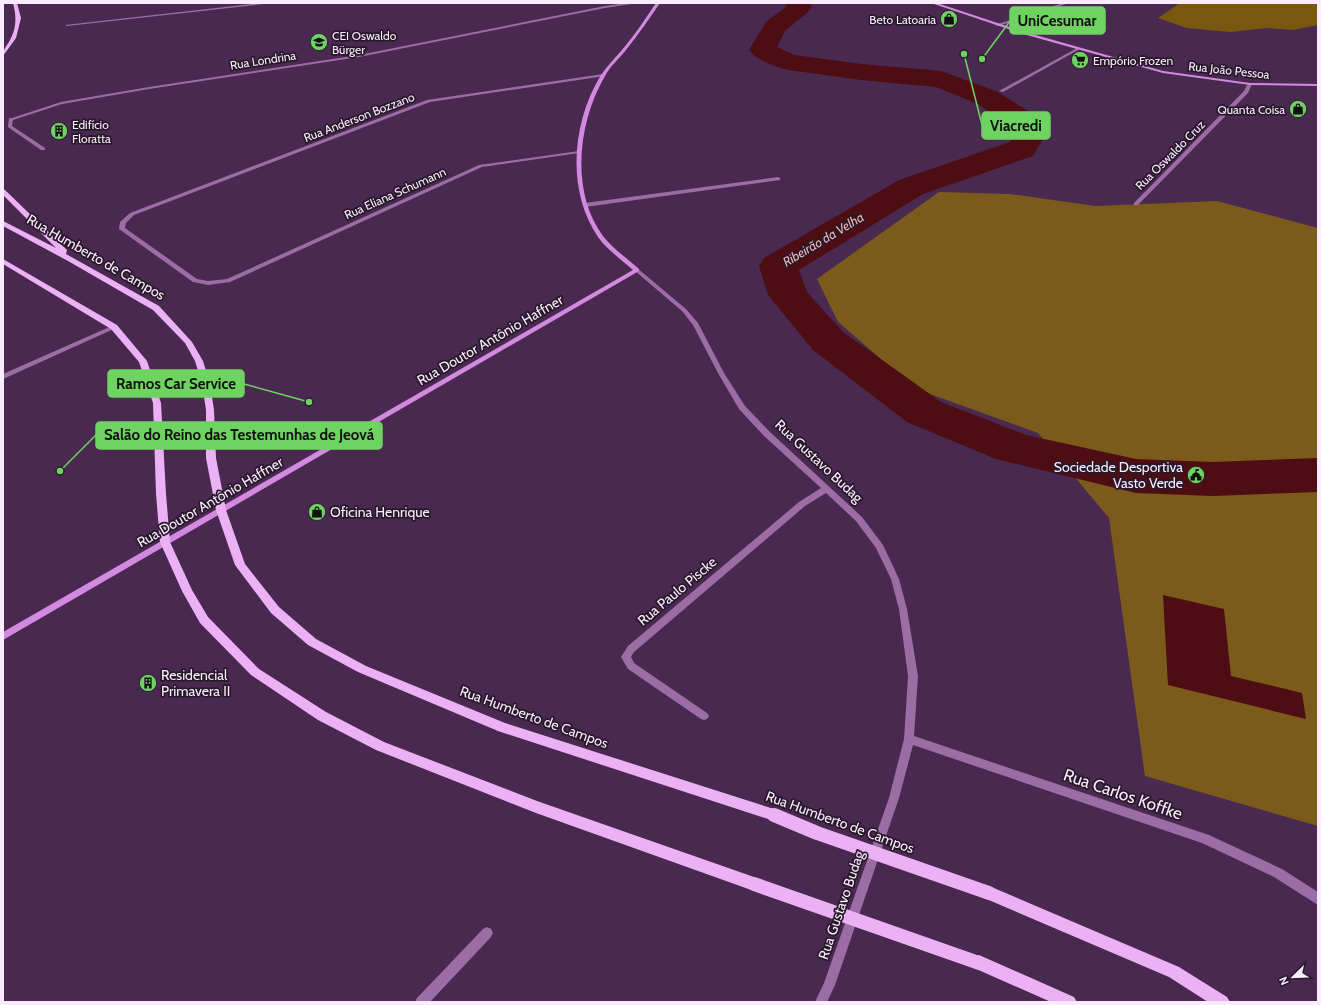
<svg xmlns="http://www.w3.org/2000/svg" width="1321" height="1005" font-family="Cabin,sans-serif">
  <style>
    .green { fill: #7a5b1b }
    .forest { fill: #78580f }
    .water { fill: #4d0d13 }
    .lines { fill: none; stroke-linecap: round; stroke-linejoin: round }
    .river { fill: #4d0d13; fill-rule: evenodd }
    .lane { fill: #9c6da4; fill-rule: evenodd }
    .street { fill: #9c6da4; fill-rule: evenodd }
    .secondary { fill: #d489e1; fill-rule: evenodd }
    .primary { fill: #ebb1f4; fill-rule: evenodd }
    .primary-bridge { stroke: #ebb1f4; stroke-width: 14 }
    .labels { text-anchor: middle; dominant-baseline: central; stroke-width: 3.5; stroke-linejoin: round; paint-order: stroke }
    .far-poi-label { font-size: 12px; fill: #fbebfe; stroke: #28192a; text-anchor: start }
    .far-street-label { font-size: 12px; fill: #fbebfe; stroke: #28192a }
    .far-water-label { font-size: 13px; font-style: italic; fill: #f3b4b1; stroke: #28192a }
    .street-label { font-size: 14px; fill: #fbebfe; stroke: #28192a }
    .poi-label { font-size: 14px; fill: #fbebfe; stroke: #28192a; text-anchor: start }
    .near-street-label { font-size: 17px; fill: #fbebfe; stroke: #28192a }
    .leader { fill: none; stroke: #6ed361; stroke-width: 1.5 }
    .callout-dot { fill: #6ed361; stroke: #28192a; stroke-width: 1.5 }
    .callout { fill: #6ed361; stroke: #6ed361; stroke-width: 1.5 }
    .callout-label { font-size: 15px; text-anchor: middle; font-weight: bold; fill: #111 }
  </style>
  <rect width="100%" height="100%" fill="#4a2950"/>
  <!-- green -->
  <path class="green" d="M 939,192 L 1010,194 L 1095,206 L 1217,201 L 1318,228 L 1318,826 L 1145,776 L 1109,518 L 1038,433 L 916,389 L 838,322 L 817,279 Z"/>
  <!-- forest -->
  <path class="forest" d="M 1180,3 L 1318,3 L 1318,25 L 1293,30 L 1267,28 L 1230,32 L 1187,28 L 1158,18 Z"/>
  <!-- water -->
  <path class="water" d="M 1163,595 L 1224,609 L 1231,676 L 1302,693 L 1306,719 L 1168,685 Z"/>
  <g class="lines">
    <!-- river -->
    <path class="river" d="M 785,3 L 809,3 L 812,7 L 808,12 L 785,31 L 777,47 L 795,55 L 861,64 L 941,71 L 998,92 L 1045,122 L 1049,129 L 1033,156 L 923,194 L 799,270 L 807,292 L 843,332 L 941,402 L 1026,435 L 1136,459 L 1213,462 L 1318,458 L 1318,492 L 1213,496 L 1136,493 L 996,459 L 907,422 L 813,350 L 768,295 L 759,266 L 764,258 L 899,180 L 1010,142 L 1017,131 L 978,104 L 936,87 L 861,80 L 789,70 C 776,67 757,61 749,50 L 766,22 L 787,6 Z"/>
    <!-- lane -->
    <path class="lane" d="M 9,118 L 13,119 L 12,126 L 45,148 L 45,150 L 41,150 L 8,127 Z
      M 778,177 L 780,178 L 780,180 L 585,207 L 582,205 L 585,203 Z"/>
    <!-- street -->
    <path class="street" d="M 261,3 L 273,3 L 67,26 L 65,25 Z
      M 627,3 L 638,3 L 605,8 L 359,57 L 149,89 L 62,104 L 13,120 L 9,119 L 61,102 L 149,87 L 359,55 L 605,6 Z
      M 1063,3 L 1069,3 L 998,26 L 995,25 Z
      M 1077,48 L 1080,49 L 1003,92 L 999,91 Z
      M 603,74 L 605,75 L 605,76 L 430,102 L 134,215 L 126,223 L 125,228 L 197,279 L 208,281 L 227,279 L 479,165 L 579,151 L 581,152 L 579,153 L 482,167 L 230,282 L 208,285 L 193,282 L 119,229 L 120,222 L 130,213 L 427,100 Z
      M 1248,83 L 1252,84 L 1248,93 L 1138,205 L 1134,205 L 1134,203 L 1244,91 Z
      M 637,268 L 686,309 L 698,323 L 724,373 L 745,406 L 770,432 L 862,517 L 883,545 L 899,579 L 907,609 L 918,676 L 914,736 L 1209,835 L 1282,869 L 1318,892 L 1318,905 L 1274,877 L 1202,843 L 913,745 L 899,798 L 835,985 L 827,1002 L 815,1002 L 824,983 L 889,798 L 904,739 L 908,676 L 899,609 L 891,579 L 876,548 L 856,521 L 826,493 L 805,506 L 634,652 L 631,657 L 634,663 L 707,713 L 709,716 L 707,719 L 704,720 L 701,719 L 628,669 L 621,657 L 628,646 L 799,502 L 821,488 L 764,436 L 739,409 L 718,373 L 693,325 L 682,311 L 635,271 L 634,270 Z
      M 114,325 L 117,327 L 116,328 L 3,379 L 3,374 Z
      M 487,927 L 491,929 L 493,933 L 491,937 L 430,1002 L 415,1002 L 417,998 L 483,929 Z"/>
    <!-- secondary -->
    <path class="secondary" d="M 656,3 L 660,3 C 649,19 638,35 626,50 C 619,59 610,66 605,76 C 578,122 570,191 603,236 C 613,249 627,258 639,269 L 639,271 L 3,640 L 3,632 L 633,270 C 621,259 607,250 598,237 C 566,190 572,122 601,75 C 607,66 615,58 622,50 C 635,35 645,19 656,3 Z
      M 931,3 L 937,3 L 1025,32 L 1163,71 L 1250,83 L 1318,84 L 1318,86 L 1250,85 L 1163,73 L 1023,34 Z"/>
    <!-- primary -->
    <path class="primary" d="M 13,3 L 17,3 L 21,18 L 16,38 L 3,56 C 3,48 8,45 11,38 C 17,26 16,15 13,3 Z
      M 3,189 L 5,190 L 67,250 L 66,254 L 159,306 L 192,342 L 203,361 L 210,384 L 214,410 L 216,458 L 226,510 L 245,564 L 279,607 L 316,639 L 366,666 L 505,723 L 774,809 L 779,811 L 781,815 L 779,819 L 774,821 L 498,731 L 358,672 L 308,645 L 271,613 L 235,565 L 216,510 L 206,458 L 206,410 L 202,384 L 195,361 L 185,343 L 153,310 L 68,261 L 3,226 L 3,221 L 5,222 L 56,248 L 3,195 Z
      M 3,259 L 117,325 L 147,361 L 161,403 L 166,494 L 170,542 L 192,590 L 208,617 L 259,669 L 326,712 L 384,742 L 537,801 L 754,877 L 759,879 L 761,884 L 759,889 L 754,891 L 536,813 L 376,750 L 318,720 L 251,675 L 200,623 L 182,591 L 160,542 L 156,494 L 153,403 L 139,362 L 111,329 L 3,264 Z
      M 989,886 L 1179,967 L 1227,997 L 1230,1002 L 1208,1002 L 1169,977 L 984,898 L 982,893 L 984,888 Z
      M 979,955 L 1074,997 L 1077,1002 L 1051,1002 L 974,968 L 971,963 L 974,958 Z"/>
    <!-- primary-bridge -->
    <path class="primary-bridge" d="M 774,815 L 817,833 L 989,893
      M 754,884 L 979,963"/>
  </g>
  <!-- icons -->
  <defs>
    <symbol id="shop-disc" viewBox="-11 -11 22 22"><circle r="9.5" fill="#6ed361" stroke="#28192a"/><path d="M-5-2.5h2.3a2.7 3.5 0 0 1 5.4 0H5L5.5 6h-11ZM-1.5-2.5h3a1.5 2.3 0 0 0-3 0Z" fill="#111"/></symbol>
    <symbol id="school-disc" viewBox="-11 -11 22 22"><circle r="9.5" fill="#6ed361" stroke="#28192a"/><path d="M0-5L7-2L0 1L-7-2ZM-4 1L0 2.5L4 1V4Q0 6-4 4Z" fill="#111"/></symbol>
    <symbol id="supermarket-disc" viewBox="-11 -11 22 22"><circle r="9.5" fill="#6ed361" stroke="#28192a"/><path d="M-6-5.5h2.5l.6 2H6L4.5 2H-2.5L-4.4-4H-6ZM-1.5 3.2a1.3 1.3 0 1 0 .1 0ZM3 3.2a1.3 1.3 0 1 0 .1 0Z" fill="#111"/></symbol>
    <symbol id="building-disc" viewBox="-11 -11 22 22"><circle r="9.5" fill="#6ed361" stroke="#28192a"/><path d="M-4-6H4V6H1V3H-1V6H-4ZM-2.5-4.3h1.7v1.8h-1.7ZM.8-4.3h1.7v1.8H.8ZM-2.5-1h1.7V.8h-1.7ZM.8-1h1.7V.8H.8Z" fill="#111"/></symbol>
    <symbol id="civic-disc" viewBox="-11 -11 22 22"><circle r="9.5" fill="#6ed361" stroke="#28192a"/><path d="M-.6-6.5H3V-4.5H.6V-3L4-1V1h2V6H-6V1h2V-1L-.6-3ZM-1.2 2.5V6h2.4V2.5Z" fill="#111"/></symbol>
  </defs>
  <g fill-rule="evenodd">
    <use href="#shop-disc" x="939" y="9" width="20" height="20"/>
    <use href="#school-disc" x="309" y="32" width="20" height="20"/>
    <use href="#supermarket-disc" x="1070" y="50" width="20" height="20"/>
    <use href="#shop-disc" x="1288" y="99" width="20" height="20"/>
    <use href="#building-disc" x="49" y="121" width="20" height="20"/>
    <use href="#civic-disc" x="1186" y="465" width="20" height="20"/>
    <use href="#shop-disc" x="307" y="502" width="20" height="20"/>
    <use href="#building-disc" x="138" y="673" width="20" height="20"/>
  </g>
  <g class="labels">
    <!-- far-poi labels -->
    <g class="far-poi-label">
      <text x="936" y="19" text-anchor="end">Beto Latoaria</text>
      <text x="332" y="35">CEI Oswaldo<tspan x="332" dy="14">Bürger</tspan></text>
      <text x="1093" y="60">Empório Frozen</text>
      <text x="1285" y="109" text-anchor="end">Quanta Coisa</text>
      <text x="72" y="124">Edifício<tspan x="72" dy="14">Floratta</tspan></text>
    </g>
    <!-- far-street labels -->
    <g class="far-street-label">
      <text transform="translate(263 60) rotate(-9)">Rua Londrina</text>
      <text transform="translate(1229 70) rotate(6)">Rua João Pessoa</text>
      <text transform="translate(359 117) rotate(-21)">Rua Anderson Bozzano</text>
      <text transform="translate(1170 155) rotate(-45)">Rua Oswaldo Cruz</text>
      <text transform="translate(395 193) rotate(-24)">Rua Eliana Schumann</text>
    </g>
    <!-- far-water labels -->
    <g class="far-water-label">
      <text transform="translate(823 239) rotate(-31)">Ribeirão da Velha</text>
    </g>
    <!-- street labels -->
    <g class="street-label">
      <text transform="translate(96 257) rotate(30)">Rua Humberto de Campos</text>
      <text transform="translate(490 340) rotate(-30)">Rua Doutor Antônio Haffner</text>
      <text transform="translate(819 461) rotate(43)">Rua Gustavo Budag</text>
      <text transform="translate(210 502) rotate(-30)">Rua Doutor Antônio Haffner</text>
      <text transform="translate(677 591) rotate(-40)">Rua Paulo Piscke</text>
      <text transform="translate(534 717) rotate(20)">Rua Humberto de Campos</text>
      <text transform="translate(840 822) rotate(20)">Rua Humberto de Campos</text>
      <text transform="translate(841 905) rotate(-71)">Rua Gustavo Budag</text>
    </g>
    <!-- poi labels -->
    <g class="poi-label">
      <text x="1183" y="467" text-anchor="end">Sociedade Desportiva<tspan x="1183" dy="16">Vasto Verde</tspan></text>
      <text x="330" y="512">Oficina Henrique</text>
      <text x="161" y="675">Residencial<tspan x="161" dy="16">Primavera II</tspan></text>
    </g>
    <!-- near-street labels -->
    <g class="near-street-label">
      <text transform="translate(1123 794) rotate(19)">Rua Carlos Koffke</text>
    </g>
  </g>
  <!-- callouts -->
  <path class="leader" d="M982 59L1010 21M964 54L982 125M309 402L244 384M60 471L96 435"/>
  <g class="callout-dot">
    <circle cx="982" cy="59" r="4"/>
    <circle cx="964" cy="54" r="4"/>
    <circle cx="309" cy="402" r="4"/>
    <circle cx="60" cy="471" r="4"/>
  </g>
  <g class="callout">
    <rect x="1010" y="7" width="95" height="27" rx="4"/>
    <rect x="982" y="112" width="68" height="27" rx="4"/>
    <rect x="108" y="370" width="136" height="27" rx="4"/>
    <rect x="96" y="422" width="286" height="27" rx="4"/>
  </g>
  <g class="callout-label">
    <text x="1057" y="26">UniCesumar</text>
    <text x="1016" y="131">Viacredi</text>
    <text x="176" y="389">Ramos Car Service</text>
    <text x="239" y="440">Salão do Reino das Testemunhas de Jeová</text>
  </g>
  <!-- border -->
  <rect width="1321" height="1005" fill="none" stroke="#fbebfe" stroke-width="8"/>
  <!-- north arrow -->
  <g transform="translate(1293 977) rotate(247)" stroke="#28192a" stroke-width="3" paint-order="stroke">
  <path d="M0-3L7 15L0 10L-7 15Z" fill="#fbebfe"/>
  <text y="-6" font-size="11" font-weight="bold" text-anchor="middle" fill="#fbebfe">N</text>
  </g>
</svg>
